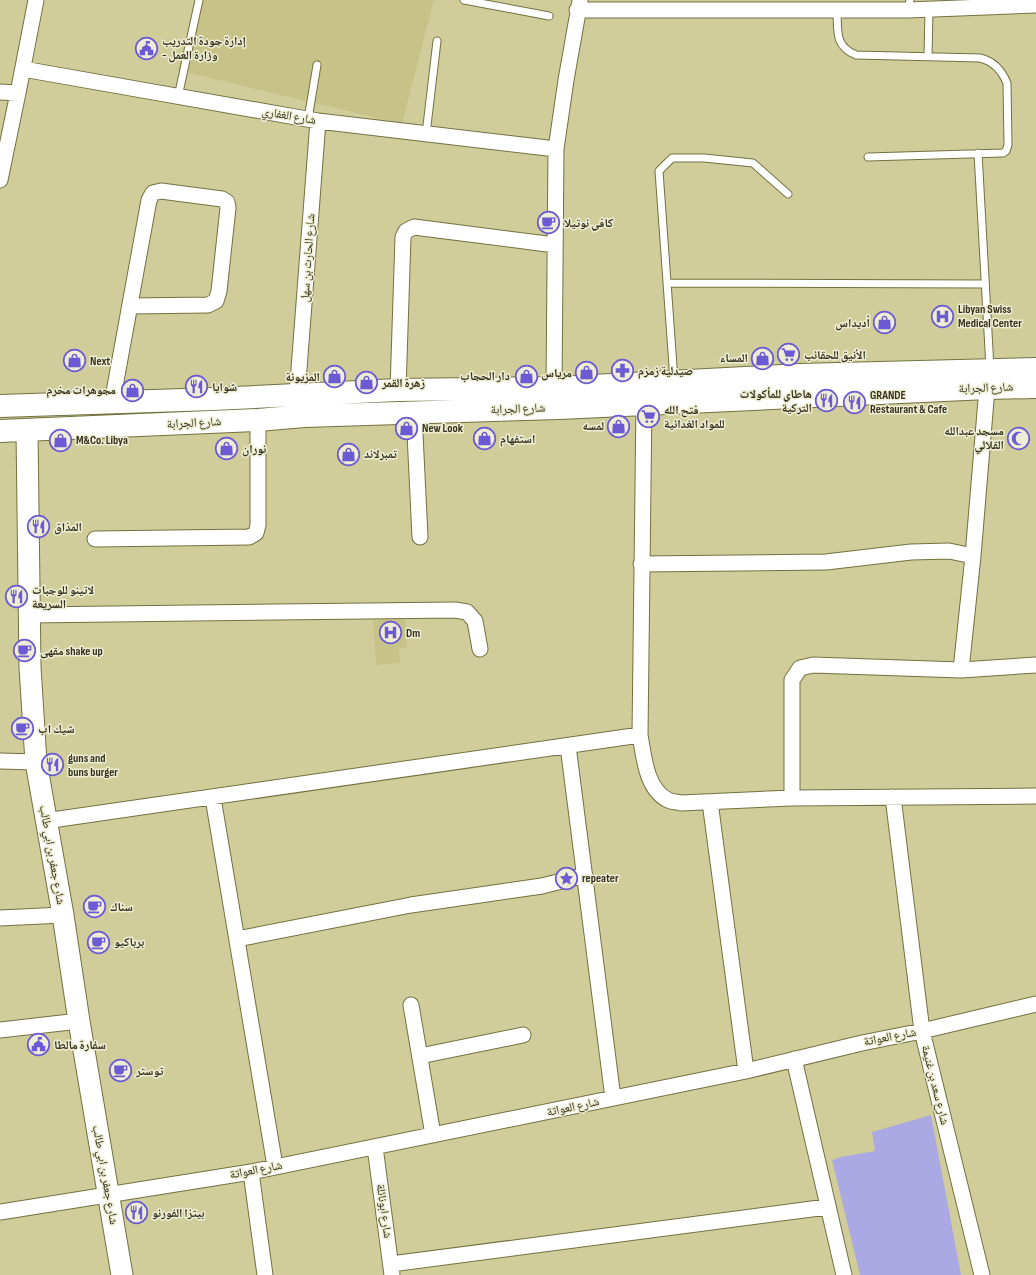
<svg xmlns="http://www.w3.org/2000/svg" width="1036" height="1275" font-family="'Sofia Sans Condensed','Noto Naskh Arabic',sans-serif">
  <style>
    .built { fill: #c7c388 }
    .green { fill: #aaa9e3 }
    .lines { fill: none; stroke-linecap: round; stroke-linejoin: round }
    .lane-casing { stroke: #747141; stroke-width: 9 }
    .street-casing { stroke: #747141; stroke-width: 17 }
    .secondary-casing { stroke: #747141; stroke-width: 23 }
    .primary-casing { stroke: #747141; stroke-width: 24 }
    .lane { stroke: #fff; stroke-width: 7 }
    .street { stroke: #fff; stroke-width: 15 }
    .secondary { stroke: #fff; stroke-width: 21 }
    .primary { stroke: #fff; stroke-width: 22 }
    .labels { text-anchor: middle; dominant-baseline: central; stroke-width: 3; stroke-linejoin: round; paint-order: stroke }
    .poi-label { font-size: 12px; font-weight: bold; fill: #34321e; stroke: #eeedd3; text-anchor: start }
    .street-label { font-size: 12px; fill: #34321e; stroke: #eeedd3 }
  </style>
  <rect width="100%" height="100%" fill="#d0cd9a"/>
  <!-- built -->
  <path class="built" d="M 198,0 L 434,0 L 402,124 L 177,70 Z
    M 405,617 L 407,647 L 399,648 L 400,663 L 376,665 L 373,620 Z"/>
  <!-- green -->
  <path class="green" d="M 931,1115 L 961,1275 L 860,1275 L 832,1160 L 841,1157 L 875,1151 L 872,1132 Z"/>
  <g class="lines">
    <defs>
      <path id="lane" d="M 464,0 L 549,16
        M 837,10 C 838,30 834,46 856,55 L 980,58 C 993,61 1002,71 1007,83 L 1008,145 L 1006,151 L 1003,153 L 868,157
        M 908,10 L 910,0
        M 928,56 L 929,9
        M 178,97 L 199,0
        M 308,119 L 317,65
        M 426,134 L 437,41
        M 978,153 L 990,368
        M 668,283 L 985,284
        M 674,380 L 659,171 L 672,158 L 704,158 L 753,163 L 788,194"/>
      <path id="street" d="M 577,10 L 908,10 L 1036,5
        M 23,69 L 318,121 L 556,149
        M 0,92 L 18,93
        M 0,180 L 18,93 L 36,0
        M 554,388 L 556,149 L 566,80 L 580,1
        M 398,390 L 403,237 L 406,231 L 414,227 L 555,245
        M 297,395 L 318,121
        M 112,403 L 149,200 L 153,193 L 161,191 L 222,199 L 227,202 L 228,208 L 219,291 L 216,301 L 208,305 L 130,306
        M 644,403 L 640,735 C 644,757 646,789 668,800 C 672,802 677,802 681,803 L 792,798 L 1036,796
        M 414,413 L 420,537
        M 95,539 L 249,537 L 256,533 L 258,525 L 258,420
        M 641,564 L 826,562 L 911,552 L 949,551 L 973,556
        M 30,615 L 455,610 L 467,612 L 475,621 L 480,649
        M 961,670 L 973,556 L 987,388
        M 568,746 L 613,1098
        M 0,761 L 36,762
        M 893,797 L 922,1031 L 982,1275
        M 213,798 L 275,1166
        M 792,798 L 792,680 L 800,668 L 813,665 L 961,670 L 1036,665
        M 710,802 L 746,1071
        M 45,821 L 640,735
        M 0,918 L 63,915
        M 237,939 L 411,905 L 542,886 L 585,875
        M 411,1005 L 433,1135
        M 0,1030 L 79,1021
        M 420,1056 L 523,1035
        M 794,1059 L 844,1275
        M 375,1147 L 392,1275
        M 251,1172 L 265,1275
        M 0,1212 L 251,1172 L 746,1071 L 862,1043 L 922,1031 L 1036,1004
        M 391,1264 L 827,1207"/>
      <path id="secondary" d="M 27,431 L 30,667 L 36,762 L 63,915 L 79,1021 L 122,1275"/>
      <path id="primary" d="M 0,406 L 214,399 L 398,390 L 554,388 L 800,375 L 1036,369
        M 0,431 L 258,420 L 304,416 L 559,408 L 987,388 L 1036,387"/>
    </defs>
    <!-- lane casing -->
    <use href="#lane" class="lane-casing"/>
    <!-- street casing -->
    <use href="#street" class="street-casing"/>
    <!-- secondary casing -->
    <use href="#secondary" class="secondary-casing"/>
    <!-- primary casing -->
    <use href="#primary" class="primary-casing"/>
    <!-- lane -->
    <use href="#lane" class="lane"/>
    <!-- street -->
    <use href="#street" class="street"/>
    <!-- secondary -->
    <use href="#secondary" class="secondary"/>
    <!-- primary -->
    <use href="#primary" class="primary"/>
  </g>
  <!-- icons -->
  <defs>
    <symbol id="civic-ring" viewBox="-11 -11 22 22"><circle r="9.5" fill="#eeedd3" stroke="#6b5ad3" stroke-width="1.5"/><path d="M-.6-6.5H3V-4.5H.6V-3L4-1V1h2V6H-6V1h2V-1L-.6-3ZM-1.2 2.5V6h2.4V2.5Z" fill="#6b5ad3"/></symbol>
    <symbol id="cafe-ring" viewBox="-11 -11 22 22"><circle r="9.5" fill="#eeedd3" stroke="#6b5ad3" stroke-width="1.5"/><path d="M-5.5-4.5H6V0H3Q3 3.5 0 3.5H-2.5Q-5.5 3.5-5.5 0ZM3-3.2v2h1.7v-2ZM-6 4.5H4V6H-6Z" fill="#6b5ad3"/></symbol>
    <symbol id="hospital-ring" viewBox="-11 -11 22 22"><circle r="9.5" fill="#eeedd3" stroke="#6b5ad3" stroke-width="1.5"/><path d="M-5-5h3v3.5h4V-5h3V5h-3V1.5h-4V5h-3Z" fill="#6b5ad3"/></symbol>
    <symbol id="shop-ring" viewBox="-11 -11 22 22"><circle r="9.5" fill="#eeedd3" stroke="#6b5ad3" stroke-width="1.5"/><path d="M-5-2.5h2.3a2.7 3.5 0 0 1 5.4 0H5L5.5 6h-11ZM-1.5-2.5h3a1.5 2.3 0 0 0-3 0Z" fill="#6b5ad3"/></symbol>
    <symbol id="supermarket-ring" viewBox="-11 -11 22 22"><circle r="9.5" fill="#eeedd3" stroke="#6b5ad3" stroke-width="1.5"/><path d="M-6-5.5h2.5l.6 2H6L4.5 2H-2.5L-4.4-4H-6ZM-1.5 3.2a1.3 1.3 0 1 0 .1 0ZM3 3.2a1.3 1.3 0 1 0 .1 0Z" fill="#6b5ad3"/></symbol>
    <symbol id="pharmacy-ring" viewBox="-11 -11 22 22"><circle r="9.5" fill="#eeedd3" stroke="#6b5ad3" stroke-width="1.5"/><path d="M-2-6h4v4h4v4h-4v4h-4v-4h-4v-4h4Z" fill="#6b5ad3"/></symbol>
    <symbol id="restaurant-ring" viewBox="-11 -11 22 22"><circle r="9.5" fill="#eeedd3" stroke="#6b5ad3" stroke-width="1.5"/><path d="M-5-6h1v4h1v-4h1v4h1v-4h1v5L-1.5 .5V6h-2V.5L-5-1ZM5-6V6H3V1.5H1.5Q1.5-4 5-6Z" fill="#6b5ad3"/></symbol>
    <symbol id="mosque-ring" viewBox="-11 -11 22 22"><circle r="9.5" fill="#eeedd3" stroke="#6b5ad3" stroke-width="1.5"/><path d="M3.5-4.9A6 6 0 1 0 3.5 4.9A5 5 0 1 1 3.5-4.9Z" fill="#6b5ad3"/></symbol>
    <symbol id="sight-ring" viewBox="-11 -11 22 22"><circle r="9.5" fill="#eeedd3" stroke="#6b5ad3" stroke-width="1.5"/><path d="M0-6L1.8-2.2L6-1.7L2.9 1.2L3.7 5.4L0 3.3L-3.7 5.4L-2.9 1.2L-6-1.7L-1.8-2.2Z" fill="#6b5ad3"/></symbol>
  </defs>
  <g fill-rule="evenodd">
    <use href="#civic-ring" x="134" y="36" width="25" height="25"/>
    <use href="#cafe-ring" x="536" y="210" width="25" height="25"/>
    <use href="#hospital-ring" x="930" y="304" width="25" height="25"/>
    <use href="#shop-ring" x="872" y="310" width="25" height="25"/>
    <use href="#supermarket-ring" x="776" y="342" width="25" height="25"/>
    <use href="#shop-ring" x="750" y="346" width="25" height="25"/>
    <use href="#shop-ring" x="62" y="348" width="25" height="25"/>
    <use href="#pharmacy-ring" x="610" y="358" width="25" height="25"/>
    <use href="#shop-ring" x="574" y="360" width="25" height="25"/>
    <use href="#shop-ring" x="514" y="364" width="25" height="25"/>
    <use href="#shop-ring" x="322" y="364" width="25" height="25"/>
    <use href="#shop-ring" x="354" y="370" width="25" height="25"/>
    <use href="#restaurant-ring" x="184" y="374" width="25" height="25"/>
    <use href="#shop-ring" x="120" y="378" width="25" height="25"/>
    <use href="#restaurant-ring" x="814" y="388" width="25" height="25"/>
    <use href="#restaurant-ring" x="842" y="390" width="25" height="25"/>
    <use href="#supermarket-ring" x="636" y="404" width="25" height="25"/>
    <use href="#shop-ring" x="606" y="414" width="25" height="25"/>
    <use href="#shop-ring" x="394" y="416" width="25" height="25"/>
    <use href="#mosque-ring" x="1006" y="426" width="25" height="25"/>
    <use href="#shop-ring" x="472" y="426" width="25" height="25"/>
    <use href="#shop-ring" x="48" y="428" width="25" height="25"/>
    <use href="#shop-ring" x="214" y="436" width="25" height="25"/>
    <use href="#shop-ring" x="336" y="442" width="25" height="25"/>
    <use href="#restaurant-ring" x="26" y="514" width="25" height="25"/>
    <use href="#restaurant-ring" x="4" y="584" width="25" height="25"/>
    <use href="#hospital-ring" x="378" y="620" width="25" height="25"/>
    <use href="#cafe-ring" x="12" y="638" width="25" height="25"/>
    <use href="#cafe-ring" x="10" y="716" width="25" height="25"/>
    <use href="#restaurant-ring" x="40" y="752" width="25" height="25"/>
    <use href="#sight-ring" x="554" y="866" width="25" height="25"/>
    <use href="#cafe-ring" x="82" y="894" width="25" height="25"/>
    <use href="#cafe-ring" x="86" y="930" width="25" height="25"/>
    <use href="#civic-ring" x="26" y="1032" width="25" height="25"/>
    <use href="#cafe-ring" x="108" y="1058" width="25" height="25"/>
    <use href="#restaurant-ring" x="124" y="1200" width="25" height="25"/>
  </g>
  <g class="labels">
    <!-- poi labels -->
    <g class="poi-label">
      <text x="162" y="41">إدارة جودة التدريب<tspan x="162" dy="14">- وزارة العمل</tspan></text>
      <text x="564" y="223">كافي نوتيلا</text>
      <text x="958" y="309">Libyan Swiss<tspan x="958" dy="14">Medical Center</tspan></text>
      <text x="870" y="323" text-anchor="end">أديداس</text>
      <text x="804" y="355">الأنيق للحقائب</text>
      <text x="748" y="358" text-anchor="end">المساء</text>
      <text x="90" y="361">Next</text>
      <text x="638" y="371">صيدلية زمزم</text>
      <text x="572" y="373" text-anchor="end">مرياس</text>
      <text x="510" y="376" text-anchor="end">دار الحجاب</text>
      <text x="320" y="377" text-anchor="end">المزيونة</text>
      <text x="382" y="383">زهرة القمر</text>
      <text x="212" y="387">شوايا</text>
      <text x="116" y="390" text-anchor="end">مجوهرات مخرم</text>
      <text x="812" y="394" text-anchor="end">هاطاي للمأكولات<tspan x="812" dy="14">التركية</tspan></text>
      <text x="870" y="395">GRANDE<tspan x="870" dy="14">Restaurant &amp; Cafe</tspan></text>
      <text x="664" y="410">فتح الله<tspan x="664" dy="14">للمواد الغدائية</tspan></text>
      <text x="604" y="426" text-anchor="end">لمسه</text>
      <text x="422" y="428">New Look</text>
      <text x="1004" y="431" text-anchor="end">مسجد عبدالله<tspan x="1004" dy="14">القلالي</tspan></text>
      <text x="500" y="439">استفهام</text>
      <text x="76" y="440">M&amp;Co. Libya</text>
      <text x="242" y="449">نوران</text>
      <text x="364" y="454">تمبرلاند</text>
      <text x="54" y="527">المذاق</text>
      <text x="32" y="590">لاتينو للوجبات<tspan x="32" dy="14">السريعة</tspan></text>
      <text x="406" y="633">Dm</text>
      <text x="40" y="651">مقهى shake up</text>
      <text x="38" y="729">شيك اب</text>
      <text x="68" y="758">guns and<tspan x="68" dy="14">buns burger</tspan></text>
      <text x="582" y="878">repeater</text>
      <text x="110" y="907">سناك</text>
      <text x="114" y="942">برباكيو</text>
      <text x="54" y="1045">سفارة مالطا</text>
      <text x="136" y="1071">توستر</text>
      <text x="152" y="1213">بيتزا الفورنو</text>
    </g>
    <!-- street labels -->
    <g class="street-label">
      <text transform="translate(289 116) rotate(10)">شارع الغفاري</text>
      <text transform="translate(308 258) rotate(-86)">شارع الحارث بن سهل</text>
      <text transform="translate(986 388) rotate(-2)">شارع الجرابة</text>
      <text transform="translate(518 409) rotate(-2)">شارع الجرابة</text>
      <text transform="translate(194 423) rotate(-3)">شارع الجرابة</text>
      <text transform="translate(52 855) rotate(80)">شارع جعفر بن ابي طالب</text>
      <text transform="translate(890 1037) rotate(-11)">شارع العواتة</text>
      <text transform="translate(935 1085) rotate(76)">شارع سعد بن غنيمة</text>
      <text transform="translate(573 1107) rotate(-12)">شارع العواتة</text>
      <text transform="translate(256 1170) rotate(-11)">شارع العواتة</text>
      <text transform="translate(105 1175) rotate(80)">شارع جعفر بن ابي طالب</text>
      <text transform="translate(384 1211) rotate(82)">شارع ابونائلة</text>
    </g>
  </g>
</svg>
